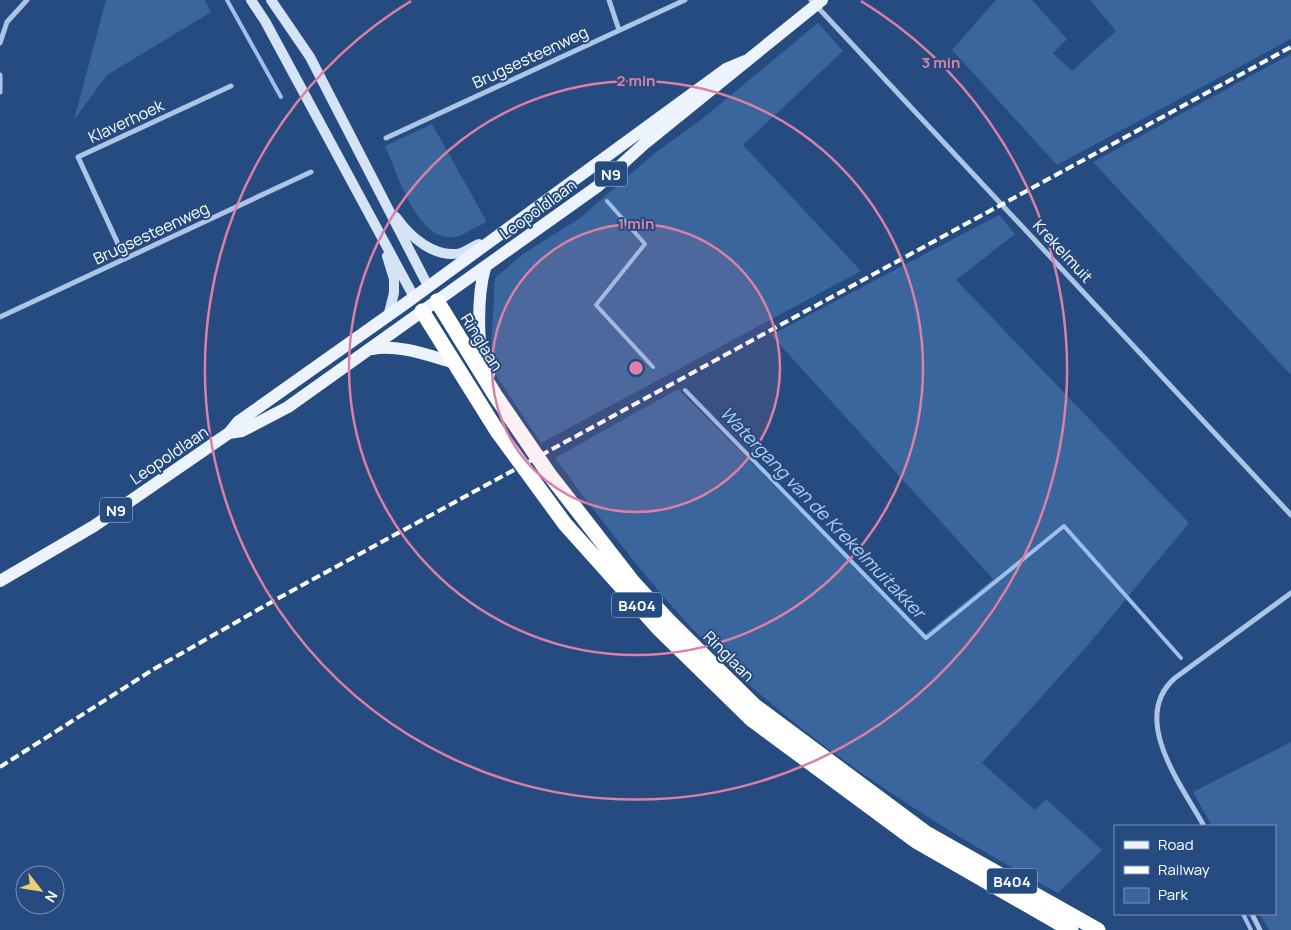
<svg xmlns="http://www.w3.org/2000/svg" width="1291" height="930" font-family="Manrope,sans-serif">
  <style>
    .green { fill: #3a659d }
    .lines { fill: none; stroke-linecap: round; stroke-linejoin: round }
    .stream { stroke: #a0c0e7; stroke-width: 4 }
    .street { stroke: #acc5e6; stroke-width: 5 }
    .secondary { stroke: #d5e3f6; stroke-width: 10 }
    .primary { stroke: #edf3fd; stroke-width: 12 }
    .highway { stroke: #fff; stroke-width: 15 }
    .rail { stroke: #fff; stroke-width: 4; stroke-dasharray: 9 4; stroke-linecap: butt }
    .ring { fill: none; stroke: #dd80a5; stroke-width: 2.5 }
    .labels { text-anchor: middle; dominant-baseline: central; stroke-width: 4; stroke-linejoin: round; paint-order: stroke }
    .shield { fill: #254b80; stroke: #bec9d9; stroke-width: 1 }
    .shield-label { font-size: 15px; font-weight: bold; fill: #fff }
    .street-label { font-size: 16px; fill: #fff; stroke: #254b80 }
    .water-label { font-size: 18px; font-style: italic; fill: #b7cfee; stroke: #254b80 }
    .centre { fill: #dd80a5; stroke: #254b80; stroke-width: 2.5 }
    .ring-label { font-size: 15px; text-anchor: middle; font-weight: bold; fill: #dd80a5; stroke: #254b80; stroke-width: 4; stroke-linejoin: round; paint-order: stroke }
  </style>
  <rect width="100%" height="100%" fill="#254b80"/>
  <!-- green -->
  <path class="green" d="M 106,0 L 205,0 L 211,12 L 107,75 L 74,120 Z
    M 996,0 L 1032,0 L 1067,39 L 1053,53 L 1072,71 L 1116,31 L 1090,0 L 1291,0 L 1291,39 L 1057,165 L 952,50 Z
    M 818,23 L 843,51 L 743,145 L 861,271 L 541,443 L 492,369 L 491,347 L 495,278 L 523,254 L 580,218 L 656,152 L 697,123 Z
    M 1291,54 L 1291,375 L 1093,162 Z
    M 432,124 L 487,222 C 477,226 465,235 455,237 C 417,243 397,172 385,146 Z
    M 999,215 L 1015,234 L 956,280 L 1189,523 L 1088,645 L 982,763 L 1035,810 L 1046,799 L 1102,850 L 1058,893 C 951,835 846,769 754,689 C 678,622 615,539 555,458 L 678,389 L 924,635 L 993,579 L 771,335 Z
    M 1291,742 L 1291,930 L 1269,930 L 1260,914 L 1275,914 L 1275,826 L 1212,826 L 1193,792 Z"/>
  <g class="lines">
    <!-- stream -->
    <path class="stream" d="M 227,0 L 281,97
      M 607,201 L 645,244 L 596,305 L 653,367
      M 685,390 L 926,638 L 1064,526 L 1181,658
      M 1243,914 L 1251,930"/>
    <!-- street -->
    <path class="street" d="M 609,0 L 619,30
      M 811,0 L 1291,515
      M 0,43 L 7,22 L 27,0
      M 0,75 L 0,92
      M 386,138 L 685,0
      M 125,259 L 78,157 L 231,86
      M 0,317 L 311,172
      M 1204,826 C 1182,786 1129,718 1175,678 L 1291,593
      M 1252,914 L 1260,930"/>
    <!-- secondary -->
    <path class="secondary" d="M 251,0 L 265,21 L 414,297
      M 271,0 L 310,57 L 428,286
      M 396,217 C 410,237 435,259 461,253 C 468,251 473,246 479,244
      M 387,256 L 394,279 L 394,293 L 388,317"/>
    <!-- primary -->
    <path class="primary" d="M 485,268 C 478,292 475,353 489,374
      M 372,349 C 398,344 427,355 452,362
      M 229,433 L 242,431 L 288,407 L 598,186 L 644,144 L 822,0
      M 0,581 L 94,526 L 229,433 L 238,422 L 406,303 L 726,69 L 745,61"/>
    <!-- highway -->
    <path class="highway" d="M 437,301 L 495,395 L 549,474 L 633,582 L 668,620 L 755,706 L 926,833 L 1098,930
      M 422,311 L 497,431 L 565,524 L 659,629 L 751,719 L 916,841 L 1071,930"/>
    <!-- rail -->
    <path class="rail" d="M 0,767 L 154,669 L 275,600 L 1291,47"/>
  </g>
  <!-- distance rings -->
  <circle cx="636" cy="368" r="144" fill="#dd80a5" fill-opacity=".12"/>
  <g class="ring">
    <circle cx="636" cy="368" r="144"/>
    <circle cx="636" cy="368" r="287"/>
    <path d="M861 1A431 431 0 1 1 411 1"/>
  </g>
  <g class="labels">
    <!-- shield labels -->
    <g class="shield">
      <rect x="595" y="161.5" width="32" height="25" rx="4"/>
      <rect x="100" y="497.5" width="32" height="25" rx="4"/>
      <rect x="612" y="592.5" width="50" height="25" rx="4"/>
      <rect x="987" y="868.5" width="50" height="25" rx="4"/>
    </g>
    <g class="shield-label">
      <text x="611" y="174">N9</text>
      <text x="116" y="510">N9</text>
      <text x="637" y="605">B404</text>
      <text x="1012" y="881">B404</text>
    </g>
    <!-- street labels -->
    <g class="street-label">
      <text transform="translate(530 57) rotate(-25)">Brugsesteenweg</text>
      <text transform="translate(126 121) rotate(-25)">Klaverhoek</text>
      <text transform="translate(538 209) rotate(-36)">Leopoldlaan</text>
      <text transform="translate(151 233) rotate(-25)">Brugsesteenweg</text>
      <text transform="translate(1063 251) rotate(47)">Krekelmuit</text>
      <text transform="translate(482 342) rotate(58)">Ringlaan</text>
      <text transform="translate(169 455) rotate(-34)">Leopoldlaan</text>
      <text transform="translate(729 656) rotate(45)">Ringlaan</text>
    </g>
    <!-- water labels -->
    <g class="water-label">
      <text transform="translate(823 512) rotate(46)">Watergang van de Krekelmuitakker</text>
    </g>
  </g>
  <circle cx="636" cy="368" r="8" class="centre"/>
  <g class="ring-label">
    <text x="941" y="68">3 min</text>
    <text x="636" y="86">2 min</text>
    <text x="636" y="229">1 min</text>
  </g>
  <!-- legend -->
  <rect x="1114" y="825" width="162" height="90" fill="#254b80" stroke="#7c93b3"/>
  <rect x="1124" y="841" width="25" height="8" fill="#edf3fd" stroke="#7c93b3"/>
  <text x="1158" y="850" font-size="15" fill="#ffffff">Road</text>
  <rect x="1124" y="866" width="25" height="8" fill="#ffffff" stroke="#7c93b3"/>
  <text x="1158" y="875" font-size="15" fill="#ffffff">Railway</text>
  <rect x="1124" y="888" width="25" height="15" fill="#3a659d" stroke="#7c93b3"/>
  <text x="1158" y="900" font-size="15" fill="#ffffff">Park</text>
  <!-- north arrow -->
  <g transform="translate(40 890) rotate(121)"><circle r="24" fill="#254b80" stroke="#7c93b3"/>
  <path d="M0-4L9 19L0 12L-9 19Z" fill="#f0cd70"/>
  <text y="-8" font-size="14" font-weight="bold" text-anchor="middle" fill="#ffffff">N</text>
  </g>
</svg>
